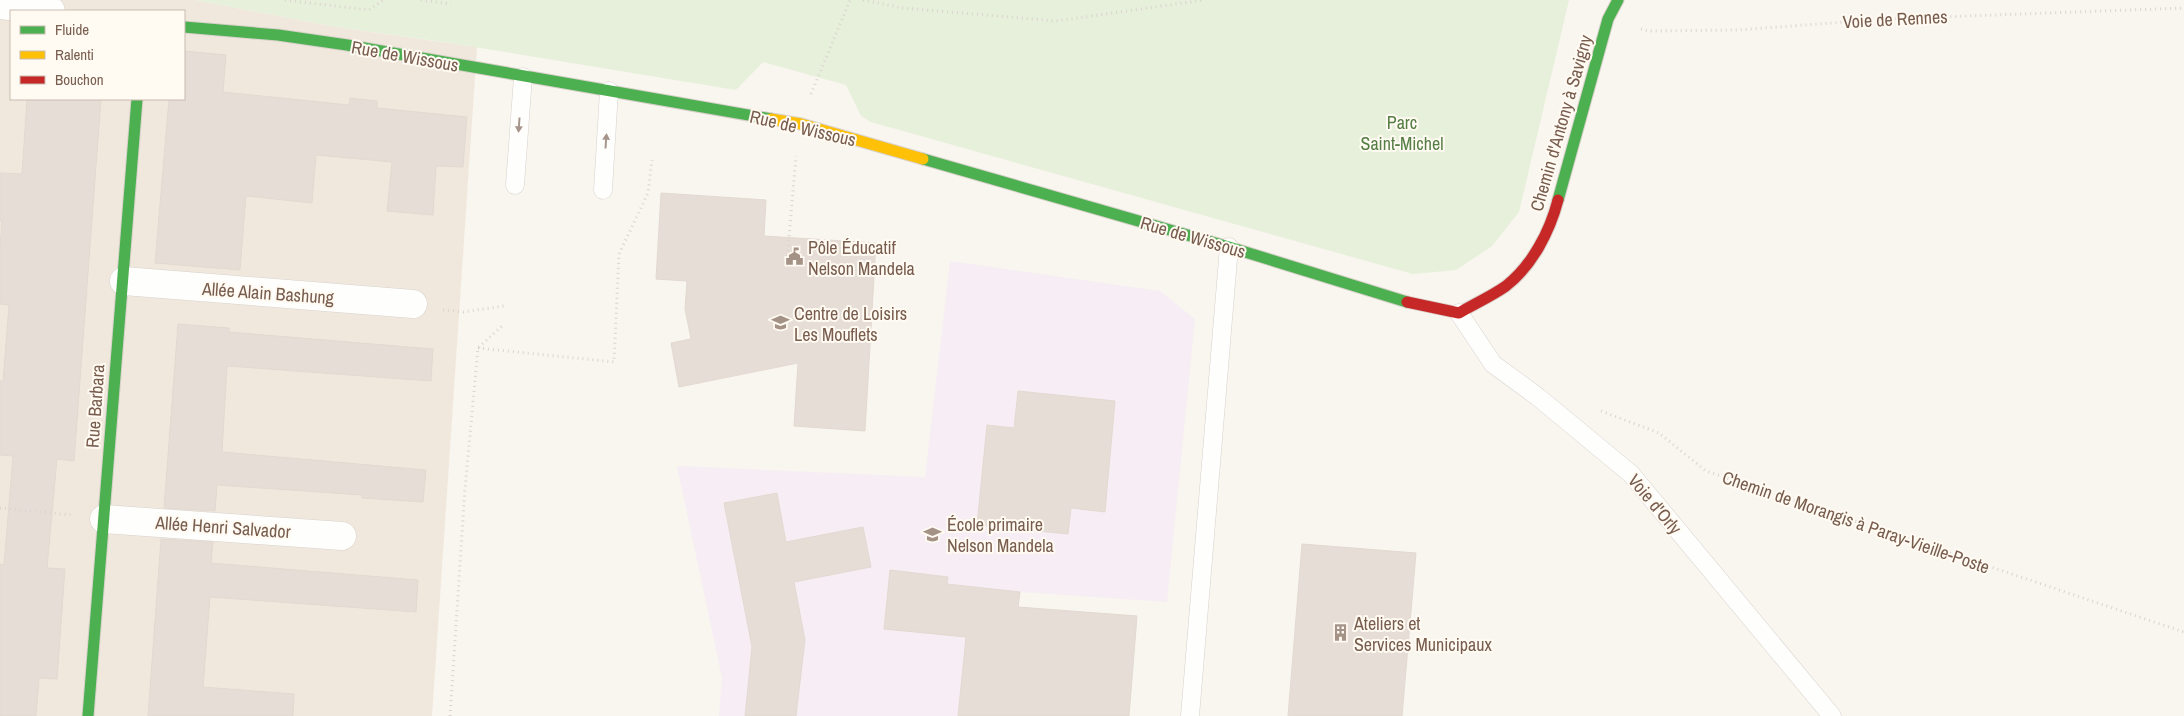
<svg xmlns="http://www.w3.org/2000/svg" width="2184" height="716" font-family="'Archivo Narrow',sans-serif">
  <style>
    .residential { fill: #f1e8dd; fill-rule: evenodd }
    .education { fill: #f6eef4 }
    .green { fill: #e6f0da }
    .building { fill: #e6ded6; stroke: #e2d9d1 }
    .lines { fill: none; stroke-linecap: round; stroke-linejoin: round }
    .lane-casing { stroke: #d8d2cd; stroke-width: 19 }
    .street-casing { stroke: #d8d2cd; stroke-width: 29 }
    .fast-casing { stroke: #d7d1ca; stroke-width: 13 }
    .slow-casing { stroke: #d7d1ca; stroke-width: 13 }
    .jam-casing { stroke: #d7d1ca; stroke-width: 13 }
    .path { stroke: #dbd4d0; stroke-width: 3; stroke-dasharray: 1 4; stroke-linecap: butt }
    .lane { stroke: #fefefd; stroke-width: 18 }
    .street { stroke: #fefefd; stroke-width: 28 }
    .fast { stroke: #4caf50; stroke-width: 11 }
    .slow { stroke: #ffc107; stroke-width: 11 }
    .jam { stroke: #c62828; stroke-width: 11 }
    .oneway { fill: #a7958b }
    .labels { text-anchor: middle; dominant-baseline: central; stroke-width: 4; stroke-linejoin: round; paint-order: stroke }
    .street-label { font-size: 18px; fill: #785d4e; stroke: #fffaf2 }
    .park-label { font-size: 18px; fill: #557e45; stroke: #fffaf2 }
    .poi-label { font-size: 18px; fill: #785d4e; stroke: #fffaf2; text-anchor: start }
  </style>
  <rect width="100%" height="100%" fill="#f9f5ef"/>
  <!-- residential -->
  <path class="residential" d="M 0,0 L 195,0 L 336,27 L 477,47 L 432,716 L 0,716 ZM 11,11 L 184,11 L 184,99 L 11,99 Z"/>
  <!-- education -->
  <path class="education" d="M 950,261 L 1160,291 L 1195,319 L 1167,602 L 1020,592 L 1007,716 L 719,716 L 722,678 L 677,466 L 925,477 Z"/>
  <!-- green -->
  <path class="green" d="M 195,0 L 1569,0 L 1519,212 L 1492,246 L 1456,270 L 1413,274 L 871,122 L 861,116 L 846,85 L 763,62 L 736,90 L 444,42 L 336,27 Z"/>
  <!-- building -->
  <path class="building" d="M 184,51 L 226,55 L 223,92 L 349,105 L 350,98 L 377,101 L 377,108 L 467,117 L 463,167 L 436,166 L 433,215 L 387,211 L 392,162 L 316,155 L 312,203 L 246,196 L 240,270 L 155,263 L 169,99 L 184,99 Z
    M 27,99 L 101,99 L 74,461 L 57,459 L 47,568 L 65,569 L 57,679 L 39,678 L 36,716 L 0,716 L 0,564 L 4,565 L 13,456 L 0,455 L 0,381 L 3,381 L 9,305 L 0,304 L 0,248 L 2,221 L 0,221 L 0,173 L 22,174 Z
    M 661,193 L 766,200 L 764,236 L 876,243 L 865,431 L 794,426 L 798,363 L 679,387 L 671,343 L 691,339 L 685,309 L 687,281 L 656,279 Z
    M 178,324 L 229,328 L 229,332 L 433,349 L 431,381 L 227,366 L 222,452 L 426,470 L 423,502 L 362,498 L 362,495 L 217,485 L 215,511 L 164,508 Z
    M 1018,391 L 1115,401 L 1105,512 L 1071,508 L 1068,534 L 977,525 L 987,425 L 1014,428 Z
    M 777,493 L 786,542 L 863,527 L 871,567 L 794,582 L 805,640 L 796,716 L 745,716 L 752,647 L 724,503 Z
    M 161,539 L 213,542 L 211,563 L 418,580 L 416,612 L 210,597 L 203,687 L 294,694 L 293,716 L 148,716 Z
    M 1302,544 L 1416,553 L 1402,716 L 1288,716 Z
    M 890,570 L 948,577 L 947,584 L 1020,592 L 1018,607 L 1137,616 L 1129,716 L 958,716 L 966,637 L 884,629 Z"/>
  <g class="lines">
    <defs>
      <path id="lane" d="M 515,185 L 523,77
        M 603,190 L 609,91
        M 1459,313 L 1493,364 L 1538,397 L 1631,474 L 1832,716
        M 1190,716 L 1229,247"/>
      <path id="street" d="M 0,5 L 51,11
        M 124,281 L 413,304
        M 104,519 L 342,536"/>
      <path id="fast" d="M 184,27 L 278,35 L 347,45 L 771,119
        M 923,159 L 1229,247 L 1407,302
        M 1558,200 L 1608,19 L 1618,0
        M 88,716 L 137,99"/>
      <path id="slow" d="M 771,119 L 801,124 L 923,159"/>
      <path id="jam" d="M 1407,302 L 1459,313 C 1474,304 1492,296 1506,286 C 1532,266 1550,231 1558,200"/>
    </defs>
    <!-- lane casing -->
    <use href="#lane" class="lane-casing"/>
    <!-- street casing -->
    <use href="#street" class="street-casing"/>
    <!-- fast casing -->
    <use href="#fast" class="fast-casing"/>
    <!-- slow casing -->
    <use href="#slow" class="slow-casing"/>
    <!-- jam casing -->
    <use href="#jam" class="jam-casing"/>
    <!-- path -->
    <path class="path" d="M 285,0 L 369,10 L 383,0
      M 421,0 L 451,4
      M 863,0 L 903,8 L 1056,21 L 1204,0
      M 1641,29 L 1648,31 L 1738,30 L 1885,19 L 2184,8
      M 811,94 L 850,0
      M 787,261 L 796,156
      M 443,310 L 463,312 L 504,306
      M 478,348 L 614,362 L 619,254 L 648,193 L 652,160
      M 1601,411 L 1659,433 L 1706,471 L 2184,632
      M 0,508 L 72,515
      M 450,716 L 465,489 L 478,348 L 502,326"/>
    <!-- lane -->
    <use href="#lane" class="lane"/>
    <!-- street -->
    <use href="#street" class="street"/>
    <!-- fast -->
    <use href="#fast" class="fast"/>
    <!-- slow -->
    <use href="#slow" class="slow"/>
    <!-- jam -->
    <use href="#jam" class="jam"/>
  </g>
  <!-- one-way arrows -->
  <defs><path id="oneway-solid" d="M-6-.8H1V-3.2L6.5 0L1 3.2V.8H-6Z" transform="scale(1.25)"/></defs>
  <g class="oneway">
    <use href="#oneway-solid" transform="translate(519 125) rotate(94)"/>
    <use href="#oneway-solid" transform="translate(606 141) rotate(-86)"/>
  </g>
  <!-- icons -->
  <defs>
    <symbol id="civic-bare" viewBox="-9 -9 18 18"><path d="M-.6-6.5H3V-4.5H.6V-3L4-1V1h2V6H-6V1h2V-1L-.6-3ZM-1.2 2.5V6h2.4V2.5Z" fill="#a59286" stroke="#fffaf2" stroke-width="2.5" paint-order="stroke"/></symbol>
    <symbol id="school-bare" viewBox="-9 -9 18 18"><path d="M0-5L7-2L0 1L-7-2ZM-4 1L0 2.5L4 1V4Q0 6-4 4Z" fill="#a59286" stroke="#fffaf2" stroke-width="2.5" paint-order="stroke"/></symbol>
    <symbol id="building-bare" viewBox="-9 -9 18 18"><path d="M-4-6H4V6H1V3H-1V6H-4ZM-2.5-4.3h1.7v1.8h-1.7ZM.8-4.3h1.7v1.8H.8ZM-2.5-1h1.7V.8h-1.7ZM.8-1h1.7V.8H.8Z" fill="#a59286" stroke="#fffaf2" stroke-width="2.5" paint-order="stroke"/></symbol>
  </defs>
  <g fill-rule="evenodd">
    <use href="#civic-bare" x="782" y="244" width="25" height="25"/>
    <use href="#school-bare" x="768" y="310" width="25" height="25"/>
    <use href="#school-bare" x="920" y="522" width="25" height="25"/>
    <use href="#building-bare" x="1328" y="620" width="25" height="25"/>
  </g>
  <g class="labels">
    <!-- street labels -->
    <g class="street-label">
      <text transform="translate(1895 19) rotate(-3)">Voie de Rennes</text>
      <text transform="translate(405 56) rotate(10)">Rue de Wissous</text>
      <text transform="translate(1561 123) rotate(-74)">Chemin d'Antony à Savigny</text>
      <text transform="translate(803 128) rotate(13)">Rue de Wissous</text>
      <text transform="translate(1193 237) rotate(16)">Rue de Wissous</text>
      <text transform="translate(268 293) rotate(4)">Allée Alain Bashung</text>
      <text transform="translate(95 406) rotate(-86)">Rue Barbara</text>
      <text transform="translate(1655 504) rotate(50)">Voie d'Orly</text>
      <text transform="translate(1856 522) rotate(19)">Chemin de Morangis à Paray-Vieille-Poste</text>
      <text transform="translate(223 527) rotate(4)">Allée Henri Salvador</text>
    </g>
    <!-- park labels -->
    <g class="park-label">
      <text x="1402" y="122">Parc<tspan x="1402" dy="21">Saint-Michel</tspan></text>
    </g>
    <!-- poi labels -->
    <g class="poi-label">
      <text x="808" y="247">Pôle Éducatif<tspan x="808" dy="21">Nelson Mandela</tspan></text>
      <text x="794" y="313">Centre de Loisirs<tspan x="794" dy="21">Les Mouflets</tspan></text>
      <text x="947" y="524">École primaire<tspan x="947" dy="21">Nelson Mandela</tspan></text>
      <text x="1354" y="623">Ateliers et<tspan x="1354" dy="21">Services Municipaux</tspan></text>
    </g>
  </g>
  <!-- legend -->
  <rect x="10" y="10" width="175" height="90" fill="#fffaf2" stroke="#c9bbb0"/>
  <rect x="20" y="26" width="25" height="8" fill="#4caf50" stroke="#c9bbb0"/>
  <text x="55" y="35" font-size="15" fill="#785d4e">Fluide</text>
  <rect x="20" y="51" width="25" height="8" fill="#ffc107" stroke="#c9bbb0"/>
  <text x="55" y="60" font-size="15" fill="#785d4e">Ralenti</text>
  <rect x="20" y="76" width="25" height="8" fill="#c62828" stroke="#c9bbb0"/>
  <text x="55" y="85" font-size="15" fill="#785d4e">Bouchon</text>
</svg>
